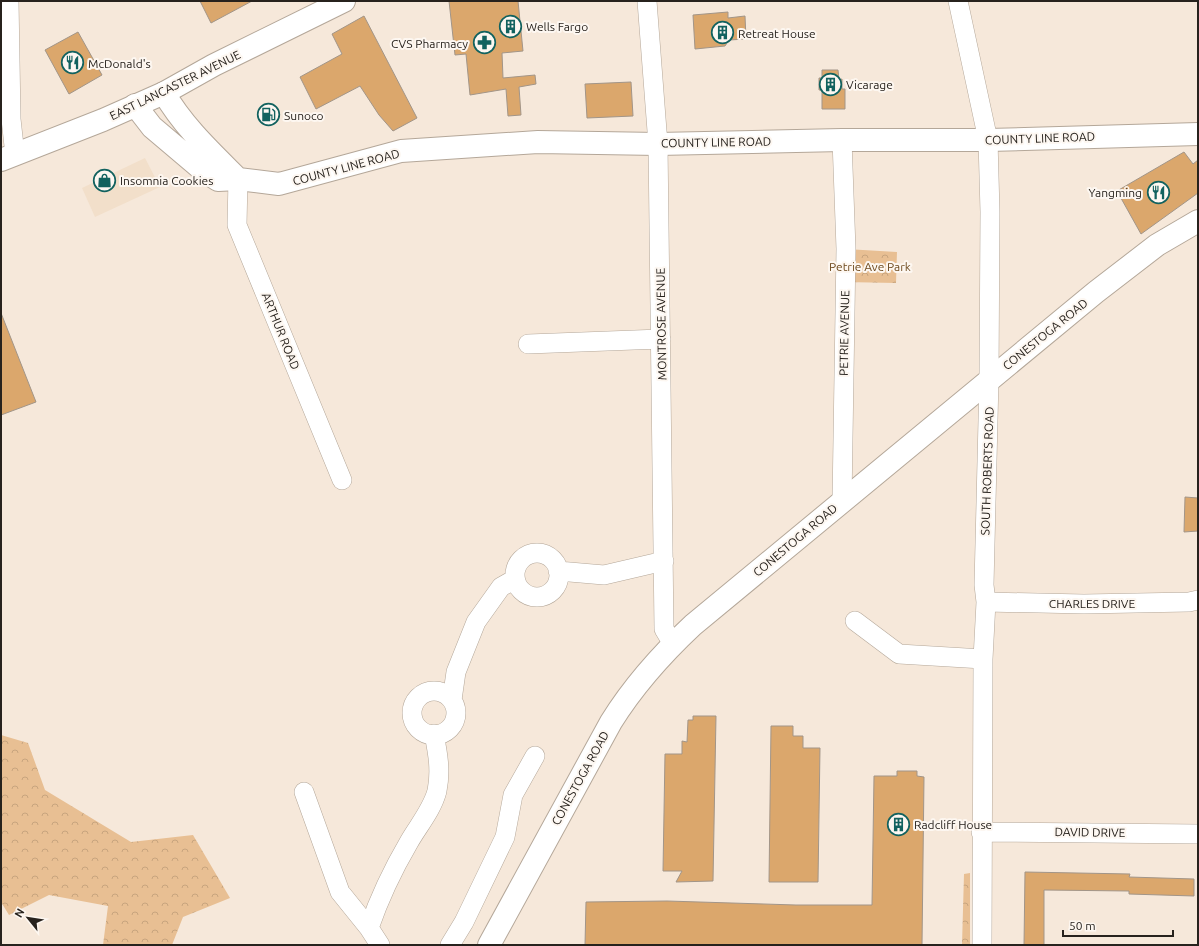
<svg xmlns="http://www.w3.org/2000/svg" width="1199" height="946" font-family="Ubuntu,sans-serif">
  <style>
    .built { fill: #f2dfca }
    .forest { fill: url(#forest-crowns) }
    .building { fill: #dba76c; stroke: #a29588 }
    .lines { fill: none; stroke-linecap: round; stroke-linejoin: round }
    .minor-casing { stroke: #b4a799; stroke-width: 20 }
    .major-casing { stroke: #b4a799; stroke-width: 24 }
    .highway-casing { stroke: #b4a799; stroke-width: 24 }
    .minor { stroke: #fff; stroke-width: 19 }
    .major { stroke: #fff; stroke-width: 22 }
    .highway { stroke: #fff; stroke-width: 22 }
    .labels { text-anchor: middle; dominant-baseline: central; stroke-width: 4; stroke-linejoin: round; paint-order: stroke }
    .poi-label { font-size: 12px; fill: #27221d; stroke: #fdf7f1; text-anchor: start }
    .street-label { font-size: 12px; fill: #27221d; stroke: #fdf7f1 }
    .park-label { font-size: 12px; fill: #6e4a1e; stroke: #fdf7f1 }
  </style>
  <defs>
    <pattern id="forest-crowns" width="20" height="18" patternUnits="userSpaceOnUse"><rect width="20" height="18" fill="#e8bf93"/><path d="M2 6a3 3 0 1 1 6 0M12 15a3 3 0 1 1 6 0" fill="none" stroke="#c7a47e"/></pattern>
  </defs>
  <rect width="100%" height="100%" fill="#f6e8da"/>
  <!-- built -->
  <path class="built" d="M 145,158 L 160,187 L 95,217 L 82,188 Z"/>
  <!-- forest -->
  <path class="forest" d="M 846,249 L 897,252 L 896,283 L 844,282 Z
    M 1,735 L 28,743 L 45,790 L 131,842 L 193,835 L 230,898 L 183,917 L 172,945 L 103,945 L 108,906 L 49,895 L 9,915 L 1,902 Z
    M 970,873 L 970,945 L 962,945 L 964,874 Z"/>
  <!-- building -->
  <path class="building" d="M 200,1 L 252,1 L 211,23 Z
    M 449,1 L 518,1 L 523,51 L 502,53 L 503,78 L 535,75 L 536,84 L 519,87 L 521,115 L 508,116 L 506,89 L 470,95 L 466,54 L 455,55 Z
    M 728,12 L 728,18 L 745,16 L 746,39 L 729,40 L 725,46 L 695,49 L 693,15 Z
    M 364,16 L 417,118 L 393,131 L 379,115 L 360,86 L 316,109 L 300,77 L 342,54 L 332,34 Z
    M 78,32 L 102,75 L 69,94 L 45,50 Z
    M 822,70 L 838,70 L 839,80 L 842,79 L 842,89 L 845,89 L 845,109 L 822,109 L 822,90 L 819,90 L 819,78 L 822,78 Z
    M 631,82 L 633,116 L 587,118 L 585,84 Z
    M 1184,152 L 1193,164 L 1198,160 L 1198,193 L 1141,234 L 1117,191 Z
    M 1,313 L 36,402 L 1,415 Z
    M 1185,497 L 1198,498 L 1198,531 L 1184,532 Z
    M 693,716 L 716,716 L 713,881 L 676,882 L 682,871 L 663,871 L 665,754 L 682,754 L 682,741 L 687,742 L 688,720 L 693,720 Z
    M 771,726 L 793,726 L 793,736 L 803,736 L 803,748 L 820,748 L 818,882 L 769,882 Z
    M 897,771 L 917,771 L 917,776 L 924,777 L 922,945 L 585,945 L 586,902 L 667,901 L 796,905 L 872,905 L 874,776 L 897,776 Z
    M 1025,872 L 1130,874 L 1129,877 L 1194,879 L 1194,896 L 1129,894 L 1129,891 L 1044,890 L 1044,945 L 1024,945 Z"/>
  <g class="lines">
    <defs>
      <path id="minor" d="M 9,1 L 11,119 L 15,155
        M 647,1 L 658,144 L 664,629 L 673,644
        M 958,1 L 988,140 L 990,212 L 989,379 L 984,585 L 986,602 L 983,659 L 982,945
        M 238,179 L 237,225 L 342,480
        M 528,344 L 661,339
        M 842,502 L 846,249 L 842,140
        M515 575a22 22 0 1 1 44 0a22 22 0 1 1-44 0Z
        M 558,571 L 604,575 L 664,561
        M 986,602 L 1084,604 L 1189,602 L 1198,600
        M 855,621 L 899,654 L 983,659
        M412 713a22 22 0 1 1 44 0a22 22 0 1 1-44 0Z
        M 452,700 L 456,672 L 476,622 L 501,587 L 515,579
        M 304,792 L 340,892 L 369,928 L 380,945
        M 981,832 L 1198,834
        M 369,928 C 380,896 392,871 409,842 C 418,826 432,810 437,791 C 441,771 438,754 434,734
        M 450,945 L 464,922 L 505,837 L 513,795 L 535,756"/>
      <path id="major" d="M 164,93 C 183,126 211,152 238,179
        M 135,105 L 152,127 L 204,171 L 218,180 L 238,179 L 279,184 L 401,151 L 538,142 L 658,144 L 842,140 L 988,140 L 1198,134
        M 489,945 L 611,722 C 634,685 662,654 693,625 L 1096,292 L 1157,245 L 1198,221"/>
      <path id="highway" d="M 1,160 L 103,120 L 164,93 L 214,65 L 344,1"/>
    </defs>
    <!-- minor casing -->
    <use href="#minor" class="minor-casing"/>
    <!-- major casing -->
    <use href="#major" class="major-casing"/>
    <!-- highway casing -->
    <use href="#highway" class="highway-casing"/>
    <!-- minor -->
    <use href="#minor" class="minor"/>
    <!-- major -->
    <use href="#major" class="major"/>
    <!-- highway -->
    <use href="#highway" class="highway"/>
  </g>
  <!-- icons -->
  <defs>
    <symbol id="building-ring" viewBox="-11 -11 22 22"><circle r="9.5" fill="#fdf7f1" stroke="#12625f" stroke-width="1.5"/><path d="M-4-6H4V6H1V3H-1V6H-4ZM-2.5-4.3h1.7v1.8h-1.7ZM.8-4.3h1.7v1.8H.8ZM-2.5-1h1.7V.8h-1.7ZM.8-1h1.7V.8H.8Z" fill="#12625f"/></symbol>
    <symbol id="pharmacy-ring" viewBox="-11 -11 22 22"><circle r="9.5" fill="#fdf7f1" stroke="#12625f" stroke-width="1.5"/><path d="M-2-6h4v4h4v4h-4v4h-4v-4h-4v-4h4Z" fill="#12625f"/></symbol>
    <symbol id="restaurant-ring" viewBox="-11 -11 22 22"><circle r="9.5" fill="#fdf7f1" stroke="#12625f" stroke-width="1.5"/><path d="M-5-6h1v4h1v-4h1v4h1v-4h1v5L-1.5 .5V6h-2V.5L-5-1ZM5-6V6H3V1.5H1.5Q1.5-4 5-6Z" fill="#12625f"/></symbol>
    <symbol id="fuel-ring" viewBox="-11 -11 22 22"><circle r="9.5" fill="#fdf7f1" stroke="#12625f" stroke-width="1.5"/><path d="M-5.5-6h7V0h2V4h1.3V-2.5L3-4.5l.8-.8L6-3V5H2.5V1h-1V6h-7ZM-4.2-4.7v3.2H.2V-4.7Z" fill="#12625f"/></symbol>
    <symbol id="shop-ring" viewBox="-11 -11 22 22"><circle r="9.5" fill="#fdf7f1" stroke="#12625f" stroke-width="1.5"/><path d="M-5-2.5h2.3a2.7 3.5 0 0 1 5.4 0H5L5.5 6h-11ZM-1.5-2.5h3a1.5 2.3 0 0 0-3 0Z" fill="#12625f"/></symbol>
  </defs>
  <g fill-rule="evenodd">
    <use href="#building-ring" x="498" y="14" width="25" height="25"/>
    <use href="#building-ring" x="710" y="20" width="25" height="25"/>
    <use href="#pharmacy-ring" x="472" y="30" width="25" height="25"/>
    <use href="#restaurant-ring" x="60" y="50" width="25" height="25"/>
    <use href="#building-ring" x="818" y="72" width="25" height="25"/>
    <use href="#fuel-ring" x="256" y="102" width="25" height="25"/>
    <use href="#shop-ring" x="92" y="168" width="25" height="25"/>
    <use href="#restaurant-ring" x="1146" y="180" width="25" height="25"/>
    <use href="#building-ring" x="886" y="812" width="25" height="25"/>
  </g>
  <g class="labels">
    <!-- poi labels -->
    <g class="poi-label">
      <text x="526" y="26">Wells Fargo</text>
      <text x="738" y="33">Retreat House</text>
      <text x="468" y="43" text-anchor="end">CVS Pharmacy</text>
      <text x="88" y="63">McDonald's</text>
      <text x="846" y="84">Vicarage</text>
      <text x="284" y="115">Sunoco</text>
      <text x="120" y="180">Insomnia Cookies</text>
      <text x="1142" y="192" text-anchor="end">Yangming</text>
      <text x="914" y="824">Radcliff House</text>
    </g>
    <!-- street labels -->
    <g class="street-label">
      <text transform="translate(175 85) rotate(-26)">EAST LANCASTER AVENUE</text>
      <text transform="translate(1040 138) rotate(-2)">COUNTY LINE ROAD</text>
      <text transform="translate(716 142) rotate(-1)">COUNTY LINE ROAD</text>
      <text transform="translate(346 167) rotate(-15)">COUNTY LINE ROAD</text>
      <text transform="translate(661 324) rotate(-91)">MONTROSE AVENUE</text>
      <text transform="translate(281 331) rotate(68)">ARTHUR ROAD</text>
      <text transform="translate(844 333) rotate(-89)">PETRIE AVENUE</text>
      <text transform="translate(1045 334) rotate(-39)">CONESTOGA ROAD</text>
      <text transform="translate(987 471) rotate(-88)">SOUTH ROBERTS ROAD</text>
      <text transform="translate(795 540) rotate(-40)">CONESTOGA ROAD</text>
      <text x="1092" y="603">CHARLES DRIVE</text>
      <text transform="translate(580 778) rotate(-61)">CONESTOGA ROAD</text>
      <text transform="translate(1090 832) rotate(1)">DAVID DRIVE</text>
    </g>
    <!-- park labels -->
    <g class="park-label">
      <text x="870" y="266">Petrie Ave Park</text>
    </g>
  </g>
  <!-- border -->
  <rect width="1199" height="946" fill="none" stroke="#27221d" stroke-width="4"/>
  <!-- north arrow -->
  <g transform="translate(28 918) rotate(300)" stroke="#fdf7f1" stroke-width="3" paint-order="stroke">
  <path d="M0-3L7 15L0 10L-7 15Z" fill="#27221d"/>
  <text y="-6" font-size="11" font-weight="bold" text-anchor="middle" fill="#27221d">N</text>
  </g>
  <!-- scale -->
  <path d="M1063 930v6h110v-6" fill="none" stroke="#27221d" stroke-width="2"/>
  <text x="1069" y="930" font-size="12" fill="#27221d" stroke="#fdf7f1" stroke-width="3" paint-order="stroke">50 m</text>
</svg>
